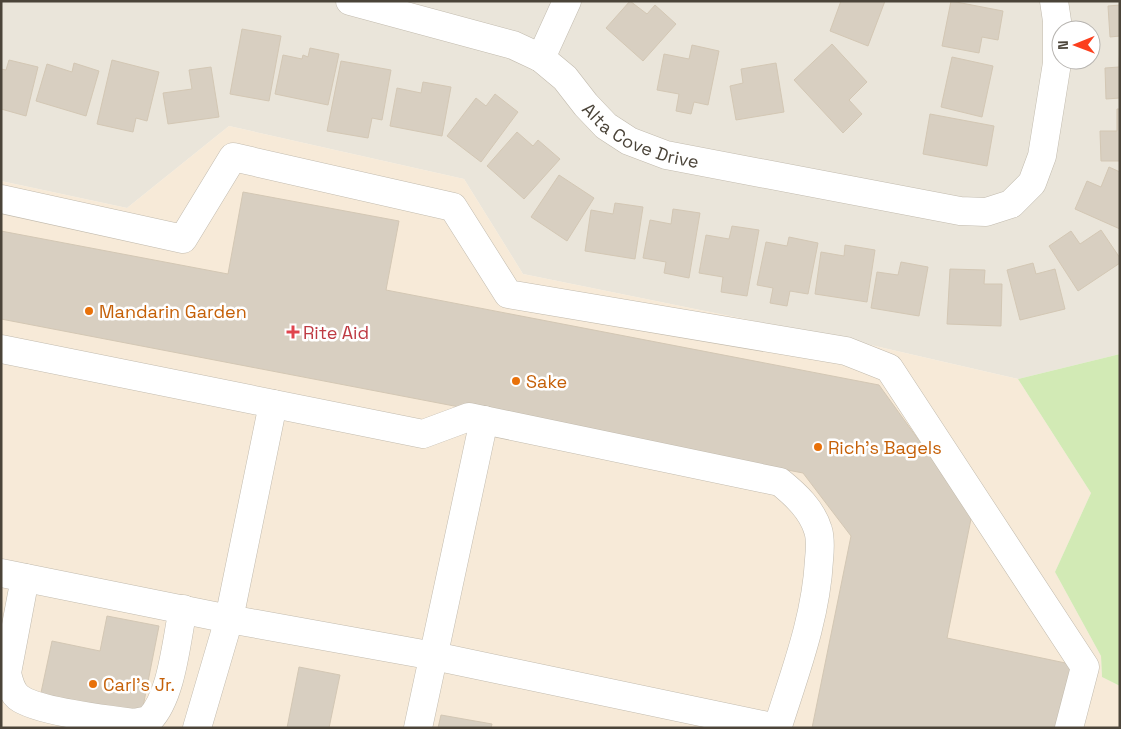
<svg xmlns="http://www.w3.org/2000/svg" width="1121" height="729" font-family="'Space Grotesk',sans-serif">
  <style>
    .residential { fill: #eae5da; fill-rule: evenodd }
    .commercial { fill: #f7ead8 }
    .green { fill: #d2eab5 }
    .building { fill: #d8cfc1; stroke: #d3c7b4 }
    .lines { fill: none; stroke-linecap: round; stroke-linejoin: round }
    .minor-casing { stroke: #c2bbae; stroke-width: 29 }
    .minor { stroke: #fff; stroke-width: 28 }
    .food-dot { fill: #e8710a; stroke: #fff; stroke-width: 2 }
    .health-dot { fill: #e0444e; stroke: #fff; stroke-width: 2 }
    .labels { text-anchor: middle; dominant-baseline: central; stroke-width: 5; stroke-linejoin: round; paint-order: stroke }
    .street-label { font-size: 18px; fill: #4b4439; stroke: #fff }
    .food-label { font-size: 18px; fill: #c56008; stroke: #fff; text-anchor: start }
    .health-label { font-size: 18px; fill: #be3a42; stroke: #fff; text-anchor: start }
  </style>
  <rect width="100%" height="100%" fill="#f6f3ec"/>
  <!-- residential -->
  <path class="residential" d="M 1,1 L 1120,1 L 1120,354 L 1018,379 L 862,343 L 523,274 L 464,179 L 229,126 L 127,208 L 1,181 ZM 1061,30 L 1091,30 L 1091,60 L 1061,60 Z"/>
  <!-- commercial -->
  <path class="commercial" d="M 229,126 L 464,179 L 523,274 L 862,343 L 1018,379 L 1091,493 L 1055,572 L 1101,656 L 1102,677 L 1120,686 L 1120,728 L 1,728 L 1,181 L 127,208 Z"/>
  <!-- green -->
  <path class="green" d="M 1120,354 L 1120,686 L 1102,677 L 1101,656 L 1055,572 L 1091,493 L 1018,379 Z"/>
  <!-- building -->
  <path class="building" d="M 630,1 L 647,14 L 655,5 L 676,24 L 643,61 L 606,28 Z
    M 841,1 L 885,1 L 868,46 L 830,31 Z
    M 951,1 L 1003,11 L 998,40 L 982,37 L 979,53 L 942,46 Z
    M 1120,5 L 1120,36 L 1110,37 L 1108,6 Z
    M 242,29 L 281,36 L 269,101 L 230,94 Z
    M 1120,43 L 1120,98 L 1106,99 L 1105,68 L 1119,67 Z
    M 832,44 L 867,82 L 849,100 L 862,114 L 843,133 L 794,80 Z
    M 692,45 L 719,51 L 708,105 L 694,102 L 691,114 L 676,111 L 679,94 L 657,90 L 664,54 L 689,59 Z
    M 310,48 L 339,54 L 328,105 L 275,94 L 283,55 L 302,59 L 303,55 L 308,57 Z
    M 952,57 L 993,66 L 982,117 L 941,107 Z
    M 9,60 L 38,67 L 26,116 L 1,109 L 1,69 L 6,70 Z
    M 112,60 L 159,72 L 147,121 L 136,118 L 133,132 L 97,124 Z
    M 341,61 L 391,70 L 382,120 L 372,118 L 368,138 L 327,131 Z
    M 74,63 L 99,71 L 86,116 L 36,101 L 47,64 L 72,72 Z
    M 776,63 L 784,112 L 736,120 L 730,86 L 743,83 L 741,69 Z
    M 211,67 L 219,117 L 168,124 L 163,93 L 192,89 L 189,70 Z
    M 423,82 L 451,87 L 442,136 L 390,126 L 397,88 L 421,93 Z
    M 495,94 L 518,112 L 481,162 L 447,136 L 476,98 L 486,106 Z
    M 1117,109 L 1120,109 L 1120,161 L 1101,161 L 1100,131 L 1117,131 Z
    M 930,114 L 994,126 L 987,166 L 923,154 Z
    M 517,132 L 533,146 L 538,140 L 560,159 L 524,199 L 487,166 Z
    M 1109,167 L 1120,172 L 1120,229 L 1075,209 L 1087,181 L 1101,187 Z
    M 559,175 L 594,198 L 567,241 L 531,217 Z
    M 243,192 L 399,221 L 386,290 L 879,385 L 972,514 L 947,638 L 1075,665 L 1062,728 L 812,728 L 851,536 L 803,473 L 1,319 L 1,231 L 228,274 Z
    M 615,203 L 643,207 L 635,259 L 585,251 L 591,210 L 613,214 Z
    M 673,209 L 700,213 L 689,278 L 664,273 L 666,262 L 643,258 L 650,220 L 671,224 Z
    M 732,226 L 759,230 L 747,296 L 721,292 L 723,277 L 699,273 L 706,235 L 729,239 Z
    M 1101,230 L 1120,258 L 1120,263 L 1078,291 L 1049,246 L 1071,231 L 1080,244 Z
    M 789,237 L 818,243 L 808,294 L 790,291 L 787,306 L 770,303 L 773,288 L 757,285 L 766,242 L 787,246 Z
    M 845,245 L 875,250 L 867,302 L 815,294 L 821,252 L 844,256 Z
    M 901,262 L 928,267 L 919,316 L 871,308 L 877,272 L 898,275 Z
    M 1033,263 L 1036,274 L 1055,269 L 1065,309 L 1020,320 L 1007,270 Z
    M 950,269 L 985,270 L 984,284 L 1002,284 L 1001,326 L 947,324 Z
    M 107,616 L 159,626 L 140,722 L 39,702 L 52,641 L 100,651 Z
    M 299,667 L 340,675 L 329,728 L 287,728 Z
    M 441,715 L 492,724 L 491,728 L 438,728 Z"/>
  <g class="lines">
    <defs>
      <g id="minor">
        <path id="s1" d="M 350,1 L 513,45 L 541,58 L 565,78 L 586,105 L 606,126 L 629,141 L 666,155 L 960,211 L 986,212 L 1011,204 L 1032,183 L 1042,156 L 1057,63 L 1057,21 L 1054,1"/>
        <path d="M 541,58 L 567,1"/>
        <path d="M 1,199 L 183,239 L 233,157 L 453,207 L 508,294 L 846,351 L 889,368 L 1085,667 L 1069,728"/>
        <path d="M 1,349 L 423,434 L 469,417 L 780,482 C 796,495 812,510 818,530 C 821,539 820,550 819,560 C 816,618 795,672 778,726"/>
        <path d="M 1,573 L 229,619 L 434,656 L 777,728"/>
        <path d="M 25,578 L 7,673 C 9,682 11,691 18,697 C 35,711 110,720 134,723 L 149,720 C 172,697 176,642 183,609"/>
        <path d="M 197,728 L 229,619 L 273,404"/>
        <path d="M 418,728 L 484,420"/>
      </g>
    </defs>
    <!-- minor casing -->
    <use href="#minor" class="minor-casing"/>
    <!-- minor -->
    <use href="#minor" class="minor"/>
  </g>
  <!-- markers -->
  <g class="food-dot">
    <circle cx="89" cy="311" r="5"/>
    <circle cx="516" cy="381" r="5"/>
    <circle cx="818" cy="447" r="5"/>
    <circle cx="93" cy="684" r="5"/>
  </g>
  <path class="health-dot" d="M290.5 324.5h5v5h5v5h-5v5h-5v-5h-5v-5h5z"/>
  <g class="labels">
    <!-- street labels -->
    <g class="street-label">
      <text stroke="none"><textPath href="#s1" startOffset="330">Alta Cove Drive</textPath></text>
    </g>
    <!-- food labels -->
    <g class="food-label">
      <text x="99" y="311">Mandarin Garden</text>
      <text x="526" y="381">Sake</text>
      <text x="828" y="447">Rich's Bagels</text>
      <text x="103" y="684">Carl's Jr.</text>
    </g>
    <!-- health labels -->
    <g class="health-label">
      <text x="303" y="332">Rite Aid</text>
    </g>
  </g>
  <!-- border -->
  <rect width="1121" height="729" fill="none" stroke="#4b4439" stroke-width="5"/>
  <!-- north arrow -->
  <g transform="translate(1076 45) rotate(269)"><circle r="24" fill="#ffffff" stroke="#b7b4b0"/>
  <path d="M0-4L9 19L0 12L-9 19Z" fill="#fc3f1d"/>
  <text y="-8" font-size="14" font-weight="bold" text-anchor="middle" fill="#4b4439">N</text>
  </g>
</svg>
